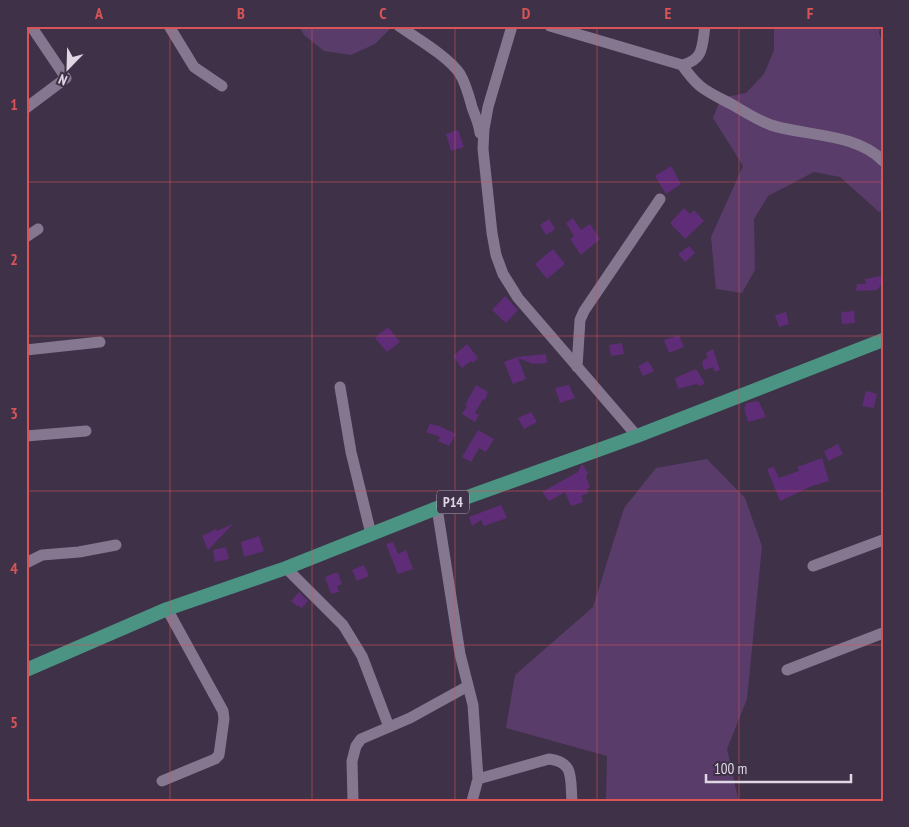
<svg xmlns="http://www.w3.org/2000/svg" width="909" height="827" font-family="'PT Sans Narrow',sans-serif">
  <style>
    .green { fill: #5a3c6b }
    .building { fill: #5f2d78 }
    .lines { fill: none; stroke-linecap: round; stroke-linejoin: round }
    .minor { stroke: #867790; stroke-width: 11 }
    .primary { stroke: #4b9383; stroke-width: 14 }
    .grid { fill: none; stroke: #d85457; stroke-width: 1; stroke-opacity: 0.55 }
    .labels { text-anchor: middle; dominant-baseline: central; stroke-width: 4; stroke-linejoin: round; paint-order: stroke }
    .shield { fill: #3f3147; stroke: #b0a5b6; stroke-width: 1 }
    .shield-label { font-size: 14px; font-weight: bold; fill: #e0d7e5 }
    .neatline { fill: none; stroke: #d85457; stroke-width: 2 }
    .grid-label { font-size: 16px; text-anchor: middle; font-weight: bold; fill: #d85457 }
  </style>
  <rect width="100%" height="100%" fill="#3f3147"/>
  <!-- green -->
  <path class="green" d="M 299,26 L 393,26 L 375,44 L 351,55 L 324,51 L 304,35 Z
    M 774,26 L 880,26 L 879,33 L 883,44 L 883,210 L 879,212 L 840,177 L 814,172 L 768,196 L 754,219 L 755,270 L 742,293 L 716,289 L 711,237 L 743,166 L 713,118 L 721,98 L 746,93 L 764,74 L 774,50 Z
    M 707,459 L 745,498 L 762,546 L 747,699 L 727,749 L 738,798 L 740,801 L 606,801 L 607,756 L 506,728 L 515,675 L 593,607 L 624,508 L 656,468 Z"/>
  <!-- building -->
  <path class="building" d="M 458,130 L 464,147 L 451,151 L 446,134 Z
    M 671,166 L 681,184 L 666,194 L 655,176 Z
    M 684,208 L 690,214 L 694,210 L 704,221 L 685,239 L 670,223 Z
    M 573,218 L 581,230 L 590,224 L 600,239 L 581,255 L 570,239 L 574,236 L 566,223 Z
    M 549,219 L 555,229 L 546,235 L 540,225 Z
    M 689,246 L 695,253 L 685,262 L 678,254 Z
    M 553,249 L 565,264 L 547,279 L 535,264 Z
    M 881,276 L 882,284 L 877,290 L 856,291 L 857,284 L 866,284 L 865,279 Z
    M 505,296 L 518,310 L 506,323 L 492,310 Z
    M 854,311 L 855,323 L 842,324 L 841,312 Z
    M 786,312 L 789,324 L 779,327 L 775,315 Z
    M 388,327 L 400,342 L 387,352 L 375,338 Z
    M 679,335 L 684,347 L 669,353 L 664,340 Z
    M 622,343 L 624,354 L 611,356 L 609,345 Z
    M 467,344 L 478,358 L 473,363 L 471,361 L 462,368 L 453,356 Z
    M 713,349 L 720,370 L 715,372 L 713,367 L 704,370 L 702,363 L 703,360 L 708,358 L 706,353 Z
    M 546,354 L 547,363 L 533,364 L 518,358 L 526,379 L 513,384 L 504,362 L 517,357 L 516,357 Z
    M 648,361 L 654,371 L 643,376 L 638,366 Z
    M 696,369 L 705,383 L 700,386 L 696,384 L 678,389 L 675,378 Z
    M 476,385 L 488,392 L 485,400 L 483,399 L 475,413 L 479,415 L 475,422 L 462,414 L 467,406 L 465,405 Z
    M 569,385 L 575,398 L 560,403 L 555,388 Z
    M 866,391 L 877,394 L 874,408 L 862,406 Z
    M 756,401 L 759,402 L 766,417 L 748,422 L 744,407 L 746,407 L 745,404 Z
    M 531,412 L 537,422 L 524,429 L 518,418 Z
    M 430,424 L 439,426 L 456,434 L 449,446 L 438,441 L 440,437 L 426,432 Z
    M 478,430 L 494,439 L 486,452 L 479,448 L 471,462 L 462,457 Z
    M 838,444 L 843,454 L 828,461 L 824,451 Z
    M 822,458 L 829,481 L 812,486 L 780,501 L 767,469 L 774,467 L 779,478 L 799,471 L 797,467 Z
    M 581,465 L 583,465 L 588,473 L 586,477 L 590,487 L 587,489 L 588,493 L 581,496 L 583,502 L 571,506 L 565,492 L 549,501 L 542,492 L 578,472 Z
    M 501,505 L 507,518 L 484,526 L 481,520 L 472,526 L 469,517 Z
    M 232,524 L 232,525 L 208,550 L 202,536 L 216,529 L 217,531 Z
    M 259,536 L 264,551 L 244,557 L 241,542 Z
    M 393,542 L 398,554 L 406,550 L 413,569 L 398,574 L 386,544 Z
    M 226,547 L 229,559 L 215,562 L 213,550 Z
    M 364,565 L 369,576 L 357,581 L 352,570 Z
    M 335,573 L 338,573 L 342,584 L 337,586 L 339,592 L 331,594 L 325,577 Z
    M 299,592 L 308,601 L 301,609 L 300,606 L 297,606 L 291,601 Z"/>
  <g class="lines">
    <!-- minor -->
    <path class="minor" d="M 169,26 L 194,67 L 222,86
      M 399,26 C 416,38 449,57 460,74 C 466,84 469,96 472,107 C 475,116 479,123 480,133
      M 512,26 L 488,107 L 484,129 L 483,149 L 492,233 L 496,255 L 503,274 L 518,298 L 637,436
      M 550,26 L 682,65 C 704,60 702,46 705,26
      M 682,65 C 687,72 693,80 700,86 C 710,94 722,99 733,105 C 745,112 757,120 771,125 C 804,136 857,133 883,161
      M 26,108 L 66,78 L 31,26
      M 26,237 L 38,229
      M 26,350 L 100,342
      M 577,367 L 580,320 L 584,311 L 660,199
      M 340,387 L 351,452 L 371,534
      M 26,436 L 86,431
      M 437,508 L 460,654 L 473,705 L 478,779 L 472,801
      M 26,563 L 42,555 L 79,552 L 116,545
      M 813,566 L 883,540
      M 286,568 L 343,625 L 362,656 L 389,727
      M 787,670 L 883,633
      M 478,779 L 549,759 C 575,762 570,779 572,801
      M 162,781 L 215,759 L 219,755 L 224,719 L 223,711 L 167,609
      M 353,801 L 352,761 L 356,746 L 361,739 L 410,718 L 468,686"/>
    <!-- primary -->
    <path class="primary" d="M 26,670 L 167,609 L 286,568 L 437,508 L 637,436 L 883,340"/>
  </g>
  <!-- grid -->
  <path class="grid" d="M 170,26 L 170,801M 312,26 L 312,801M 455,26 L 455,801M 597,26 L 597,801M 739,26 L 739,801M 26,182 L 883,182M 26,336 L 883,336M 26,491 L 883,491M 26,645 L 883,645"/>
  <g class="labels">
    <!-- shield labels -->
    <rect class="shield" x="437" y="490.5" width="32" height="23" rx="4"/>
    <g class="shield-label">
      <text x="453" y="502">P14</text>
    </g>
  </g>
  <!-- border -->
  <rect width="909" height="827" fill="none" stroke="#3f3147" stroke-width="55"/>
  <!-- north arrow -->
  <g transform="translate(68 68) rotate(203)" stroke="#3f3147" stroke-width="4" paint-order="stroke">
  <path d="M0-4L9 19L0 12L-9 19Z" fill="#e0d7e5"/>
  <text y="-8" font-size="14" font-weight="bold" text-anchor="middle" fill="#e0d7e5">N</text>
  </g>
  <!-- scale -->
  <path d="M706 774v8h145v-8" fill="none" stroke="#e0d7e5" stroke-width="2.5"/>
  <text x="714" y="774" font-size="15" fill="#e0d7e5" stroke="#3f3147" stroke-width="4" paint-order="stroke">100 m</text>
  <rect x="28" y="28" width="854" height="772" class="neatline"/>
  <g class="grid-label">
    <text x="99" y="19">A</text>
    <text x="241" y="19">B</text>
    <text x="383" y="19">C</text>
    <text x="526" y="19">D</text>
    <text x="668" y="19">E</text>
    <text x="810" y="19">F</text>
    <text x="14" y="110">1</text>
    <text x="14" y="265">2</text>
    <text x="14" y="419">3</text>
    <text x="14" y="574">4</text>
    <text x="14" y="728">5</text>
  </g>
</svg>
